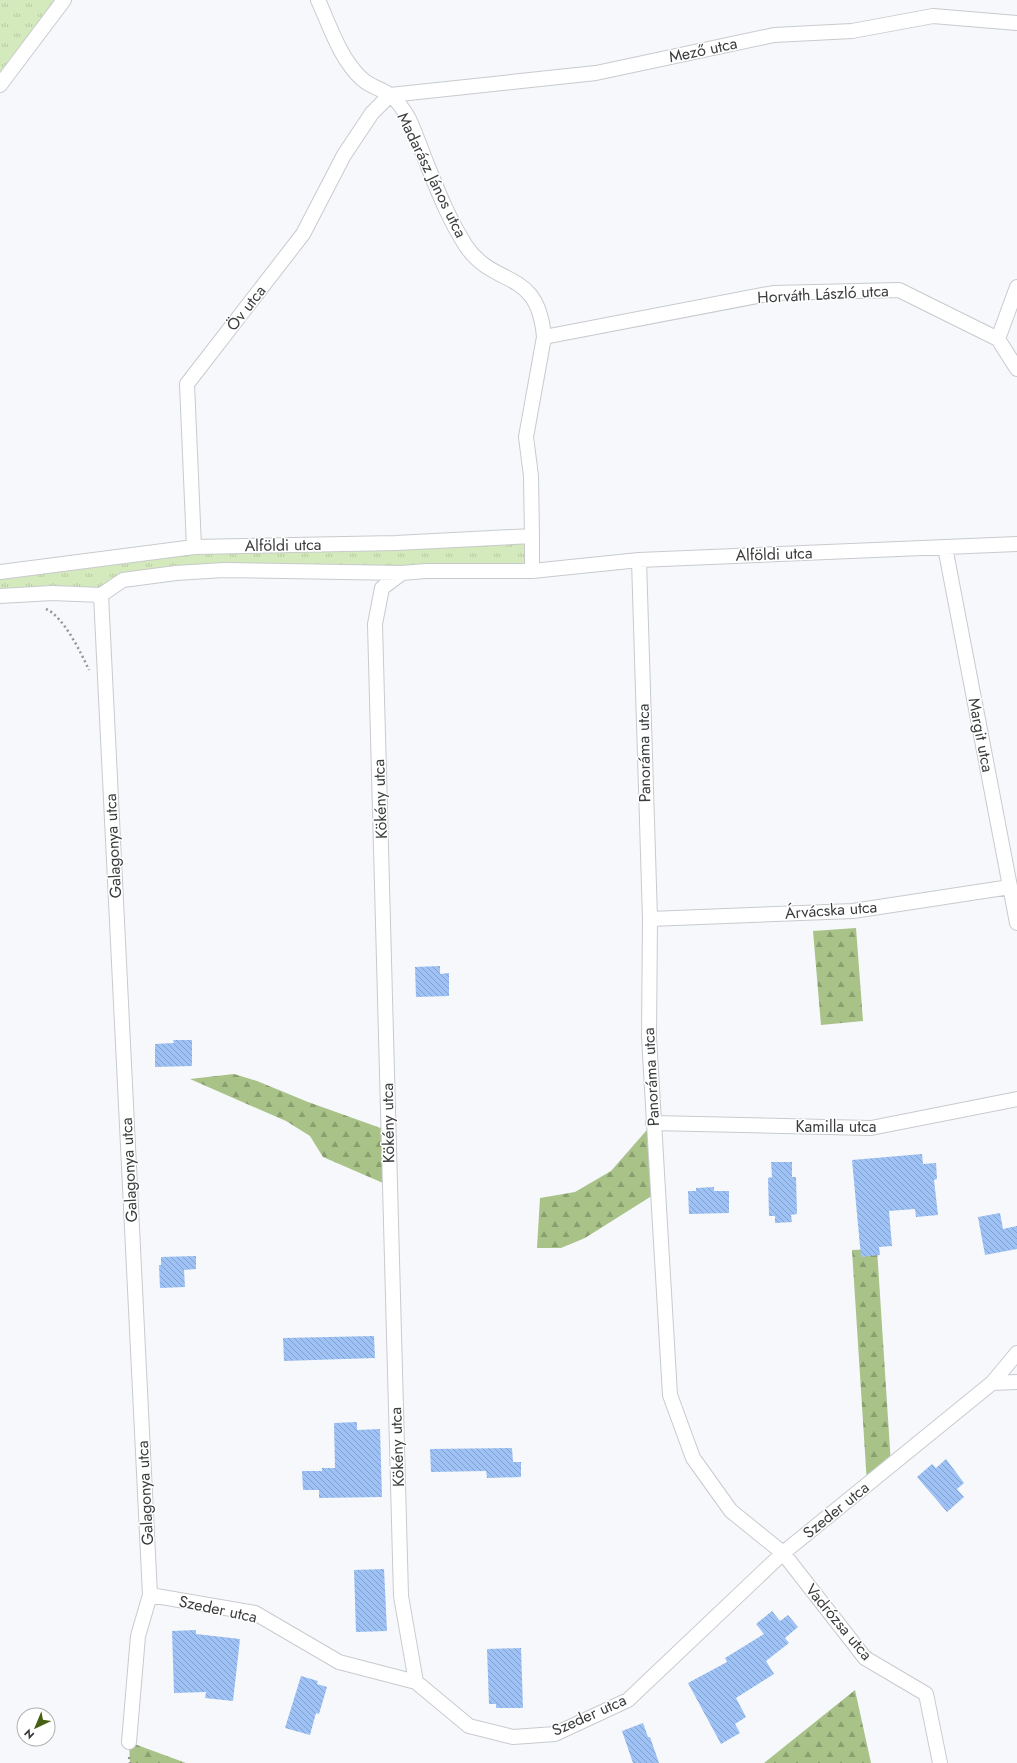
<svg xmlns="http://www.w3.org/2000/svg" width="1017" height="1763" font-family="Jost,sans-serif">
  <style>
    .grass { fill: url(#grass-tufts) }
    .forest { fill: url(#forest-firs) }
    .building { fill: url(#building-back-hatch) }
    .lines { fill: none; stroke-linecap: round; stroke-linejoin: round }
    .street-casing { stroke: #c8cbce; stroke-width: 16 }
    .path { stroke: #929496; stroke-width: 2.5; stroke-dasharray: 2 3; stroke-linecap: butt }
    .street { stroke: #fff; stroke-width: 14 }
    .labels { text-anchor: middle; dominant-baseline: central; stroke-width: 3; stroke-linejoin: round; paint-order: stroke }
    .street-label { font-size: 16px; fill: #3b3c3d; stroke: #fff }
  </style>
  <defs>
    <pattern id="grass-tufts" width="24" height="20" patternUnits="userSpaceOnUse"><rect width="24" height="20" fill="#d4e9bc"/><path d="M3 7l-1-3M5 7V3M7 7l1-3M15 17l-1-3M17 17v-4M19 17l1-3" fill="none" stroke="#b7c9a2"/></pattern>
    <pattern id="forest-firs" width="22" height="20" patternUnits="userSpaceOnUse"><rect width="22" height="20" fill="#a8c288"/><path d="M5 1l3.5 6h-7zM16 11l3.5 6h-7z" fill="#8a9f70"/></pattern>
    <pattern id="building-back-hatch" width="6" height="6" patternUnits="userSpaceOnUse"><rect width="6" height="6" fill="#9ec2f5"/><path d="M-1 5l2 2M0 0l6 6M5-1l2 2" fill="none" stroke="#829fc8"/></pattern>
  </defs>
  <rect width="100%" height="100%" fill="#f6f8fb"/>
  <!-- grass -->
  <path class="grass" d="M 0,0 L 64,0 L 0,85 Z
    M 532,536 L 532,571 L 345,572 L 123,580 L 101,595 L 0,596 L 0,572 L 194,547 Z"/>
  <!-- forest -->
  <path class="forest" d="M 856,928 L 863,1021 L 821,1025 L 813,931 Z
    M 234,1074 L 257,1081 L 308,1102 L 389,1131 L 390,1186 L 323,1157 L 310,1136 L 286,1121 L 190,1079 Z
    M 653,1123 L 658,1192 L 585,1238 L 561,1248 L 537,1248 L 540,1198 L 575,1192 L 611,1171 Z
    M 877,1249 L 891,1465 L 867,1484 L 852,1250 Z
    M 855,1690 L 871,1763 L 764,1763 Z
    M 129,1742 L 186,1763 L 130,1763 Z"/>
  <!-- building -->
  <path class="building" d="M 440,966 L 440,974 L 449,973 L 449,996 L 416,997 L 415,967 Z
    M 173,1040 L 192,1040 L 192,1066 L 155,1067 L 155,1044 L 174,1043 Z
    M 922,1154 L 923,1164 L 936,1163 L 937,1179 L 934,1180 L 938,1215 L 916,1217 L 915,1209 L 889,1211 L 892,1246 L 879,1247 L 880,1255 L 861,1257 L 852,1160 Z
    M 771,1162 L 792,1162 L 792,1177 L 796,1177 L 797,1214 L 791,1215 L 792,1222 L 775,1223 L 775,1216 L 769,1216 L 768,1178 L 772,1177 Z
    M 714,1187 L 714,1191 L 729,1191 L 729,1213 L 689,1214 L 688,1191 L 696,1191 L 696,1188 Z
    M 1000,1213 L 1003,1229 L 1017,1226 L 1017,1249 L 985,1255 L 978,1217 Z
    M 196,1256 L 196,1269 L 184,1270 L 185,1287 L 160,1288 L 159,1265 L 161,1265 L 161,1257 Z
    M 374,1336 L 375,1358 L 284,1361 L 283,1338 Z
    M 357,1422 L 357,1430 L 380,1429 L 382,1497 L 319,1498 L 319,1490 L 303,1490 L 302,1471 L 322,1471 L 322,1468 L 335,1468 L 334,1423 Z
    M 512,1448 L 513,1462 L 521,1462 L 521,1477 L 487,1478 L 486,1471 L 431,1472 L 430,1449 Z
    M 946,1459 L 964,1483 L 957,1489 L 964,1497 L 947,1512 L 917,1477 L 932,1464 L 936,1468 Z
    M 384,1569 L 387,1631 L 356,1632 L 354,1570 Z
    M 772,1611 L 780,1621 L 788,1615 L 798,1627 L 785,1638 L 789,1643 L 766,1661 L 774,1674 L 736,1698 L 746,1717 L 735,1724 L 740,1733 L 721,1744 L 688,1683 L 727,1662 L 725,1658 L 764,1634 L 756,1624 Z
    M 196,1630 L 196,1634 L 240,1639 L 233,1701 L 205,1698 L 206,1692 L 174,1693 L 172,1631 Z
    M 521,1648 L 523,1708 L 496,1708 L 496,1704 L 489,1704 L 487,1649 Z
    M 301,1676 L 318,1681 L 317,1684 L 327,1687 L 319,1714 L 316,1713 L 310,1735 L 285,1728 Z
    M 643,1723 L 648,1737 L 650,1737 L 659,1763 L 633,1763 L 622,1731 Z"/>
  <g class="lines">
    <defs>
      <path id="street" d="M 318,0 C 330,26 340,59 362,79 C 371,87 382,89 390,95 C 397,100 405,112 409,119 C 415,132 420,146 425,159 C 437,189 448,218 466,246 C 495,289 538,267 544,337 L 526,437 L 531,476 L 532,536
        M 0,85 L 64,0
        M 1017,287 L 998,339 L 1017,369
        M 544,337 L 773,293 L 899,290 L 998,339
        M 194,547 L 187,384 L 303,234 L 344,155 L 372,113 L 390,95 L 596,73 L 774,35 L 852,31 L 933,16 L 1017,23
        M 945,547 L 1017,923
        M 639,560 L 650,919 L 649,1037 L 670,1395 L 693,1458 L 731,1511 L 783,1553 L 865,1658 L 926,1694 L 940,1763
        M 0,572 L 194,547 L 396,543 L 532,536 L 532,571
        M 402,573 L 382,588 L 375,624 L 401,1596 L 416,1682
        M 101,595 L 150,1595 L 138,1636 L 129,1742
        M 0,596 L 52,593 L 101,595 L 123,580 L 176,573 L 224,570 L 402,573 L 426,571 L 532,571 L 639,560 L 1017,544
        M 650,919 L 853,911 L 1010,887
        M 653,1123 L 871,1128 L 1017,1099
        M 992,1383 L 1017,1353
        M 150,1595 L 255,1613 L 339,1662 L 416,1682 L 469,1726 L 513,1737 L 555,1734 L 628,1700 L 783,1553 L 992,1383 L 1017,1382"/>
    </defs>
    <!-- street casing -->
    <use href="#street" class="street-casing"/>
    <!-- path -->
    <path class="path" d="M 46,609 C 64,617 81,653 89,670
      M 129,1757 L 130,1763"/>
    <!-- street -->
    <use href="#street" class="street"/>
  </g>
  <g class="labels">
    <!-- street labels -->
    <g class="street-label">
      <text transform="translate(703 50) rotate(-12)">Mező utca</text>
      <text transform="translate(432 175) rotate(64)">Madarász János utca</text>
      <text transform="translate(823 294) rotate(-3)">Horváth László utca</text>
      <text transform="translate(246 308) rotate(-52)">Öv utca</text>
      <text transform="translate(283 545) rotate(-1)">Alföldi utca</text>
      <text transform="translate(774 554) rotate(-2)">Alföldi utca</text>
      <text transform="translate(981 735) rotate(79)">Margit utca</text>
      <text transform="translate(644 753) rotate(-91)">Panoráma utca</text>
      <text transform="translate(380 799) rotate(-92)">Kökény utca</text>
      <text transform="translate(113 846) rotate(-93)">Galagonya utca</text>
      <text transform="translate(831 910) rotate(-4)">Árvácska utca</text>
      <text transform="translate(651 1077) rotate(-93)">Panoráma utca</text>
      <text transform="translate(388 1123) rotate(-91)">Kökény utca</text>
      <text x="836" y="1126">Kamilla utca</text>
      <text transform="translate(129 1170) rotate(-93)">Galagonya utca</text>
      <text transform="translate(397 1447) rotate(-92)">Kökény utca</text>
      <text transform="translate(145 1493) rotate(-93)">Galagonya utca</text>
      <text transform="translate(836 1510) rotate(-39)">Szeder utca</text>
      <text transform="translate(218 1609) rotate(12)">Szeder utca</text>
      <text transform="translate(839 1622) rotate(50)">Vadrózsa utca</text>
      <text transform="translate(589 1715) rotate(-24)">Szeder utca</text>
    </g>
  </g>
  <!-- north arrow -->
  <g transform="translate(36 1727) rotate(224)"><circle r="19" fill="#ffffff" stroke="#b1b1b1"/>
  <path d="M0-3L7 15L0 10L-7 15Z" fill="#466112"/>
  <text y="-6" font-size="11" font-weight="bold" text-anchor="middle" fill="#3b3c3d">N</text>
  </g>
</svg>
